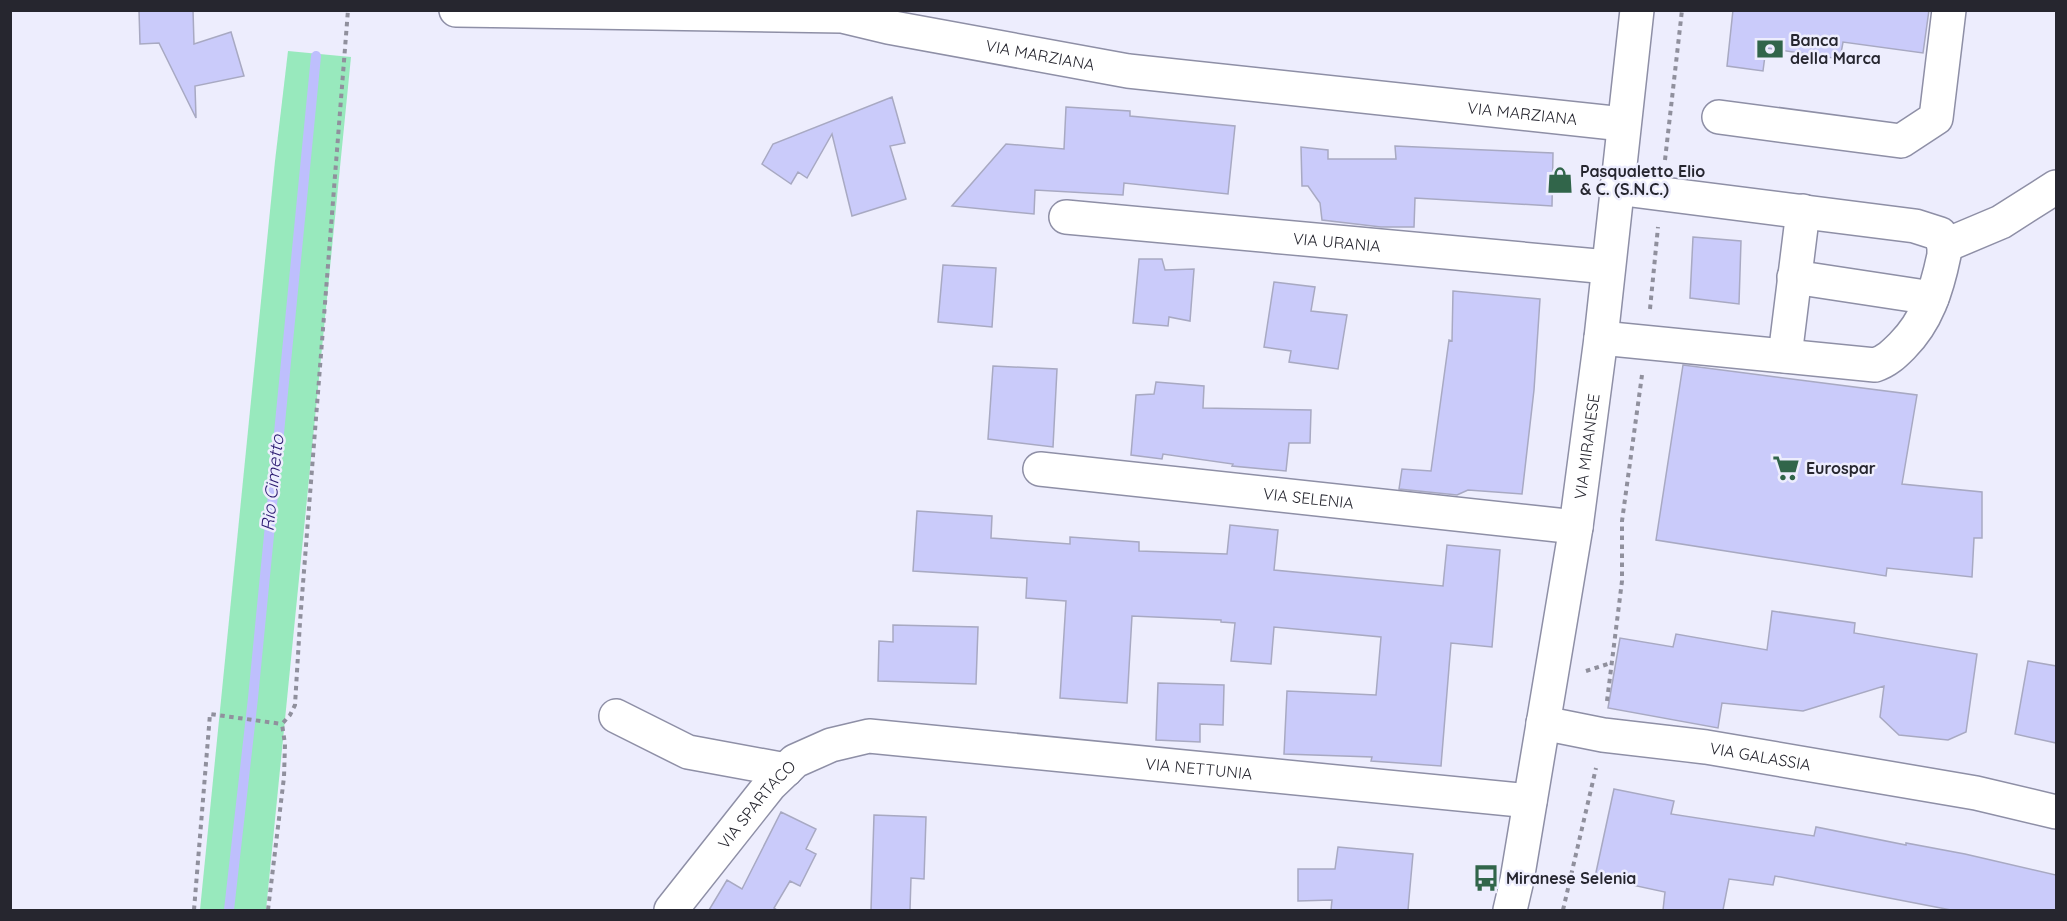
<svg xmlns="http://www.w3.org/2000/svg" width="2067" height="921" font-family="Quicksand,sans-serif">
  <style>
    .green { fill: #98e9bd }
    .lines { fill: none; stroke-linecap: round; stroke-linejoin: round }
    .stream { stroke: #bebffd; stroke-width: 10 }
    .building { fill: #cacbfa; stroke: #a8a9c2; stroke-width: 1.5 }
    .minor-casing { stroke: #8e8fa6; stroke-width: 36 }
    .path { stroke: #90909d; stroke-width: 4; stroke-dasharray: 4.5 4.5; stroke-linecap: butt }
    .minor { stroke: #fff; stroke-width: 33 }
    .labels { text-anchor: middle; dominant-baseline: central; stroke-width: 5; stroke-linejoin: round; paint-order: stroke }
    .poi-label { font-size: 16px; font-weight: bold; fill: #26262f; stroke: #ededfd; text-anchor: start }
    .street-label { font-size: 16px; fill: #26262f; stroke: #ededfd }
    .water-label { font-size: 18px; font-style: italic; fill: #2b1a71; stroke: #ededfd }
  </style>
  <rect width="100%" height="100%" fill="#ededfd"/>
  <!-- green -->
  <path class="green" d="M 288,51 L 351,57 L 266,910 L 200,910 L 275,161 Z"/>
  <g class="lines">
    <!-- stream -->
    <path class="stream" d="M 229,910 L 253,698 L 316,56"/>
  </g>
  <!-- building -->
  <path class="building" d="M 139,10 L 193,10 L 194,44 L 231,32 L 244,76 L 195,86 L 196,118 L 159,43 L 140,44 Z
    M 1733,10 L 1929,10 L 1923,53 L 1843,42 L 1840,59 L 1766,48 L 1763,71 L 1727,66 Z
    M 892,97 L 905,143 L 890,146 L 906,199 L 852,216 L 832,134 L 807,178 L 798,172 L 791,184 L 762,164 L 773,144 Z
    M 1066,107 L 1130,111 L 1130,116 L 1235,126 L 1228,194 L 1124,183 L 1123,195 L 1035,190 L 1034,214 L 952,206 L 1006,144 L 1064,149 Z
    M 1395,146 L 1553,153 L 1552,206 L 1415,198 L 1414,227 L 1381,227 L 1322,220 L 1320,203 L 1308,186 L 1302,186 L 1301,147 L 1328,150 L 1328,159 L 1396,159 Z
    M 1693,237 L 1741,241 L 1739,304 L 1690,298 Z
    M 1139,259 L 1162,259 L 1165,270 L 1194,269 L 1190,321 L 1169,317 L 1168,326 L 1133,323 Z
    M 943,265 L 996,268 L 992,327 L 938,322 Z
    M 1274,282 L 1315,287 L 1311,311 L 1347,315 L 1338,369 L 1289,362 L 1291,351 L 1264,347 Z
    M 1453,291 L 1540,299 L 1534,390 L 1522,494 L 1468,490 L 1457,495 L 1399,489 L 1402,469 L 1431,471 L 1449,340 L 1452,341 Z
    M 1683,365 L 1917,395 L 1902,484 L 1982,492 L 1982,538 L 1974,538 L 1972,577 L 1887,568 L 1886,576 L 1656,540 Z
    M 993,366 L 1057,369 L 1053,447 L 988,439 Z
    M 1156,382 L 1204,386 L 1203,408 L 1311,410 L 1310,443 L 1289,443 L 1286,471 L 1232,466 L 1233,464 L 1163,454 L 1162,459 L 1131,455 L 1136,395 L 1154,394 Z
    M 917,511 L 992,516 L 991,538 L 1070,544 L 1070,537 L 1139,542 L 1139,551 L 1227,554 L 1230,525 L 1278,530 L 1274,570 L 1443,586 L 1447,545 L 1500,550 L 1492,647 L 1451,643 L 1441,766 L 1371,761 L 1372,757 L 1284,754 L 1287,691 L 1376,695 L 1381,637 L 1274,627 L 1271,664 L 1231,661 L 1235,623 L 1221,622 L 1221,620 L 1132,616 L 1127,703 L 1060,698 L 1066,601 L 1026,598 L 1027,578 L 913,571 Z
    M 1772,611 L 1855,623 L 1854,633 L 1977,654 L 1966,732 L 1948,740 L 1899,735 L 1880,717 L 1884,686 L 1803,711 L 1722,703 L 1718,728 L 1608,708 L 1620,638 L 1673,647 L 1676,634 L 1767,650 Z
    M 893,625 L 978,627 L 976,684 L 878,681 L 879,641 L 893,642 Z
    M 2028,661 L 2056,666 L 2056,743 L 2015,734 Z
    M 1158,683 L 1224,685 L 1223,725 L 1200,724 L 1200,742 L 1156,740 Z
    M 1614,789 L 1674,801 L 1671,814 L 1814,836 L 1816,827 L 1906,845 L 1906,843 L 1965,854 L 2056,875 L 2056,910 L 1951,910 L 1775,876 L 1773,885 L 1729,879 L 1723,910 L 1663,910 L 1665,892 L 1595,877 Z
    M 781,812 L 816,829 L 806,849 L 816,854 L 800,886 L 790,881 L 774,908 L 777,910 L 709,910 L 727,880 L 742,889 Z
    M 874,815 L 926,817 L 924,879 L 911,878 L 910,910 L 871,910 Z
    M 1338,847 L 1413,854 L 1408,910 L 1331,910 L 1332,900 L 1298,901 L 1298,869 L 1335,869 Z"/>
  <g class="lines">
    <defs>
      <g id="minor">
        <path id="s1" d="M 456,10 L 842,16 L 888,27 L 1128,71 L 1623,124"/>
        <path d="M 1719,117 L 1901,141 L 1936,118 L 1949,10"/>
        <path id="s2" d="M 1066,217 L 1608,267"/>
        <path d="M 1944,246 L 2001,222 L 2056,187"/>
        <path d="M 1794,277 L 1932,298"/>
        <path d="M 1601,338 L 1875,365 C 1887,361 1894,354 1902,346 C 1927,321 1937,289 1944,255 L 1944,246 L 1940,234 L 1915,226 L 1616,188"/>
        <path d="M 1785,356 L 1803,211"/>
        <path id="s3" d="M 1040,469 L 1576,527"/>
        <path d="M 616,716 L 688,752 L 786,770"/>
        <path id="s4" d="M 1543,723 L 1603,735 L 1706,747 L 1976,793 L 2056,812"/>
        <path id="s5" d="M 671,910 L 770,785 L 795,761 L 831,745 L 869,736 L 1530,801"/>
        <path id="s6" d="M 1510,910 L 1517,880 L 1576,527 L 1601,338 L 1637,10"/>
      </g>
    </defs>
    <!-- minor casing -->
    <use href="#minor" class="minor-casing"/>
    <!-- path -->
    <path class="path" d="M 1665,160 L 1682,10
      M 1650,309 L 1658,227
      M 1586,671 L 1611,663
      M 1607,701 L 1622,581 L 1622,521 L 1642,375
      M 194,910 L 210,714 L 282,724
      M 268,910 L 284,777 L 285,744 L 282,724 L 290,715 L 295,705 L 300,622 L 348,10
      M 1563,910 L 1596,768"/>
    <!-- minor -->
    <use href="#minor" class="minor"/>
  </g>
  <!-- icons -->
  <defs>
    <symbol id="bank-bare" viewBox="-9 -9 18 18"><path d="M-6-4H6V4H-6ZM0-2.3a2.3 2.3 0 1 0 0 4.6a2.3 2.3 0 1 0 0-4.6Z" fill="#31654a" stroke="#ededfd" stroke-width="2.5" paint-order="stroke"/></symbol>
    <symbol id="shop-bare" viewBox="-9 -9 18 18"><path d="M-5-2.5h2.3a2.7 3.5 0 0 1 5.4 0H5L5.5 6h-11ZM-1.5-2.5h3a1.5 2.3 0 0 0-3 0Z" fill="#31654a" stroke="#ededfd" stroke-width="2.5" paint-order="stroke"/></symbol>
    <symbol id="supermarket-bare" viewBox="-9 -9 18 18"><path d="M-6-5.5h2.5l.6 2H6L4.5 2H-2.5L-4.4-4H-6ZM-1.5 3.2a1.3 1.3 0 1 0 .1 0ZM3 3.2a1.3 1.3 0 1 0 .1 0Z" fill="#31654a" stroke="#ededfd" stroke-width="2.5" paint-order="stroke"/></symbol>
    <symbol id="bus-bare" viewBox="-9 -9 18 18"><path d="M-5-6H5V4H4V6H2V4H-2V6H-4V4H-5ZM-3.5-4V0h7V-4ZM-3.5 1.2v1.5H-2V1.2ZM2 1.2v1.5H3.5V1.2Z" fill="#31654a" stroke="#ededfd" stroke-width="2.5" paint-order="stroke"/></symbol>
  </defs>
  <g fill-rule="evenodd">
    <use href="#bank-bare" x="1751" y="30" width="38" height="38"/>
    <use href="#shop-bare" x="1541" y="161" width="38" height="38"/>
    <use href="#supermarket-bare" x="1767" y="449" width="38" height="38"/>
    <use href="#bus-bare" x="1467" y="859" width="38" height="38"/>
  </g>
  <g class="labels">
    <!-- poi labels -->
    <g class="poi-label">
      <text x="1790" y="40">Banca<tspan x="1790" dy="18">della Marca</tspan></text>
      <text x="1580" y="171">Pasqualetto Elio<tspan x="1580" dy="18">&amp; C. (S.N.C.)</tspan></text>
      <text x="1806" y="468">Eurospar</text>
      <text x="1506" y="878">Miranese Selenia</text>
    </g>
    <!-- street labels -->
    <g class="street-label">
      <text stroke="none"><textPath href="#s1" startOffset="588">VIA MARZIANA</textPath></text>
      <text stroke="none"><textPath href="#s1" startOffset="1074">VIA MARZIANA</textPath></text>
      <text stroke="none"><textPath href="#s2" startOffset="272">VIA URANIA</textPath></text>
      <text stroke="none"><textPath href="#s6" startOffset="470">VIA MIRANESE</textPath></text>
      <text stroke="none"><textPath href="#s3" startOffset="270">VIA SELENIA</textPath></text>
      <text stroke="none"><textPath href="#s4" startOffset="220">VIA GALASSIA</textPath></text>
      <text stroke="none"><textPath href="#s5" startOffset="604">VIA NETTUNIA</textPath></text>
      <text stroke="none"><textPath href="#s5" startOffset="136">VIA SPARTACO</textPath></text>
    </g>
    <!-- water labels -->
    <g class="water-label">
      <text transform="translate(272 483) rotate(-84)">Rio Cimetto</text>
    </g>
  </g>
  <!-- border -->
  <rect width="2067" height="921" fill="none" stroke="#26262f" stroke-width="24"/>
</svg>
